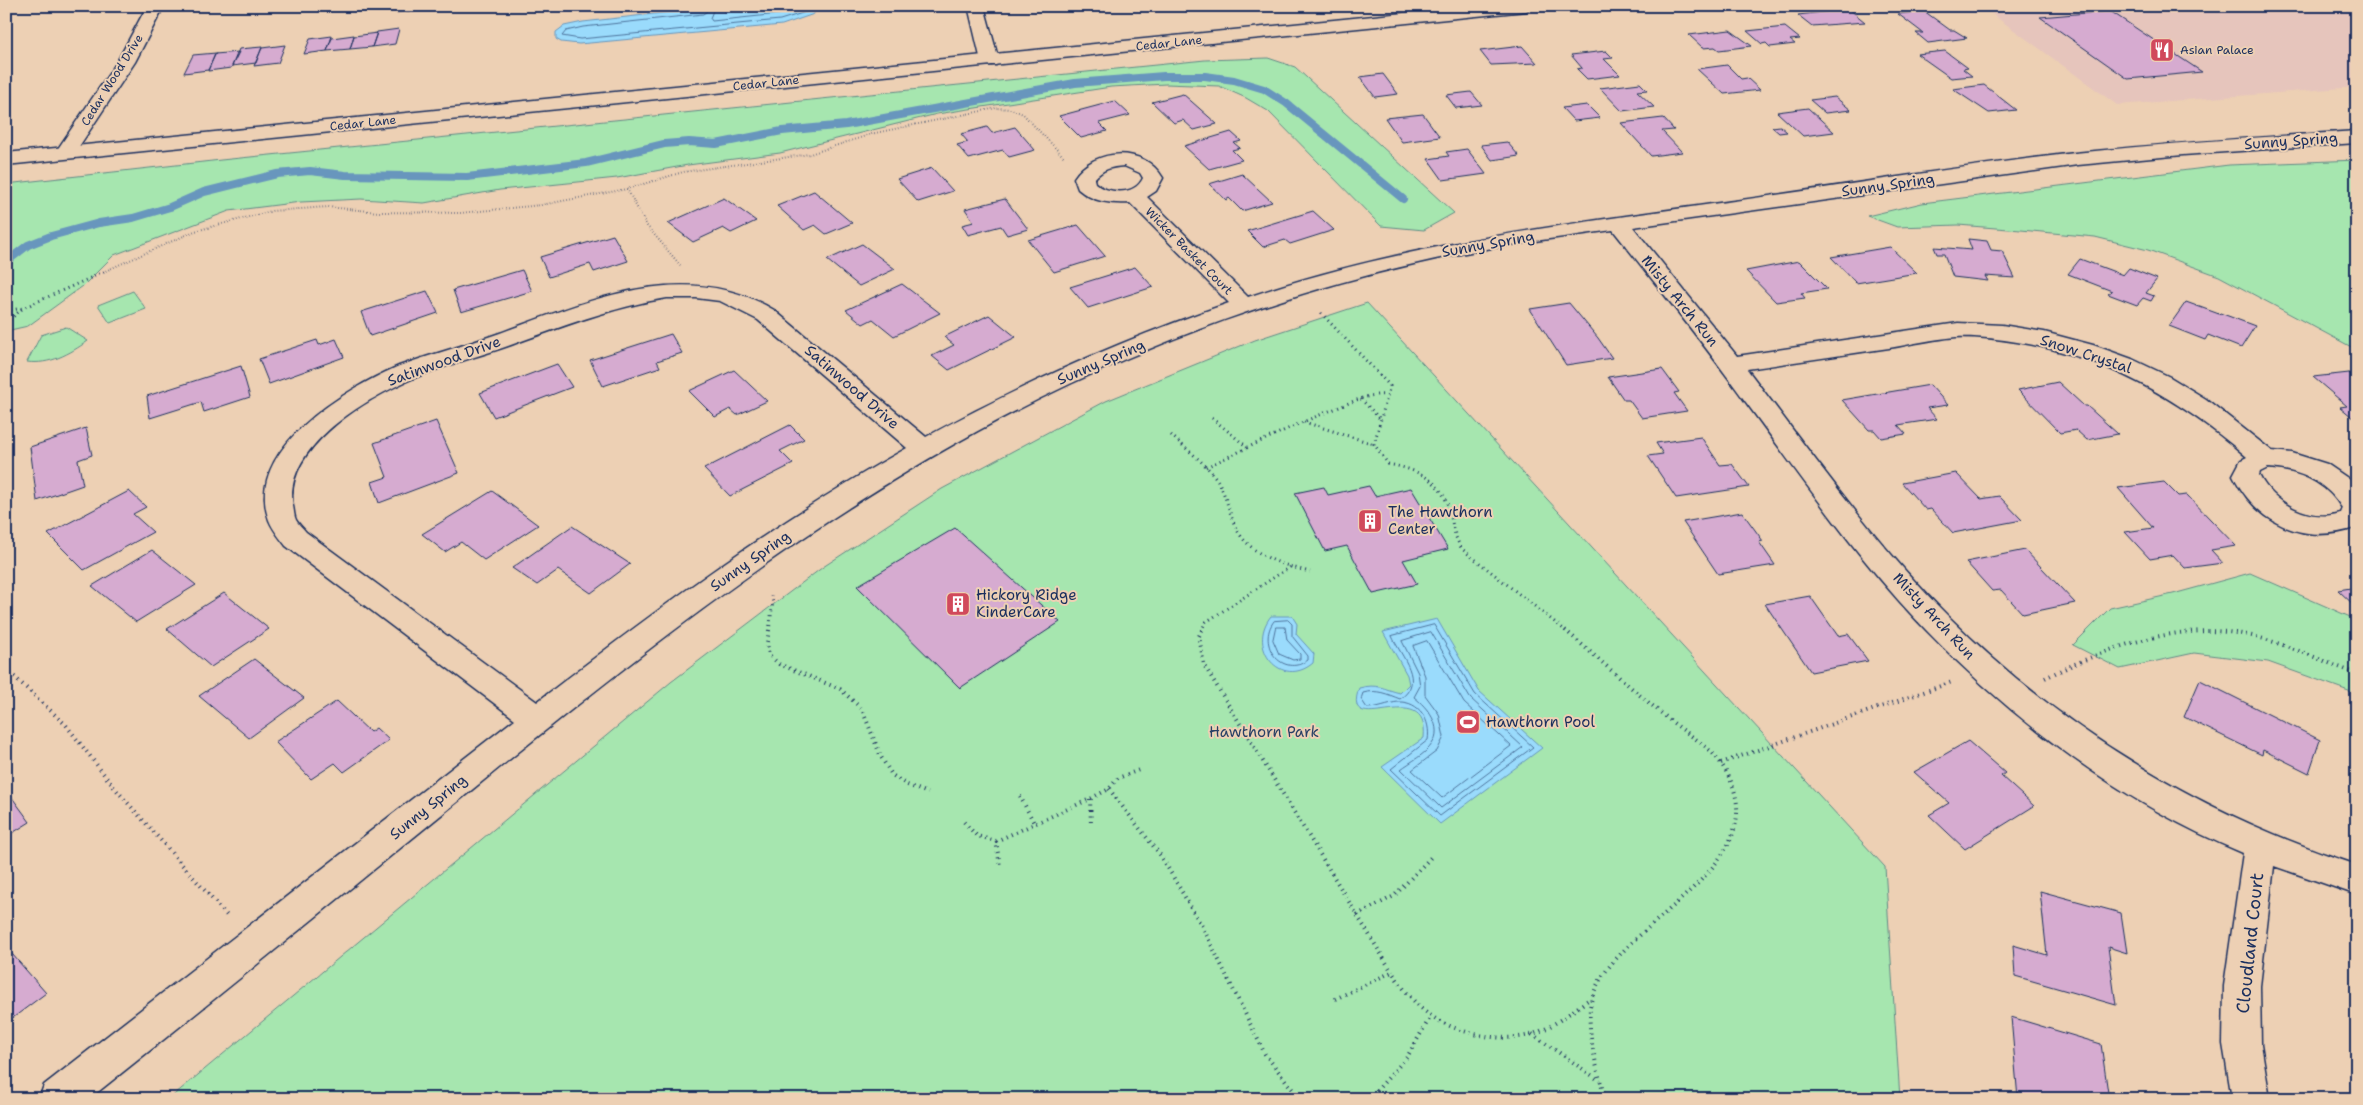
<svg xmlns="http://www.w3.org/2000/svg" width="2363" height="1105" font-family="'Shantell Sans',sans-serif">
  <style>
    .built { fill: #e6c5bc }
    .green { fill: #a6e6af; stroke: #608a86 }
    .water { fill: #9adbfc; stroke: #6796bd }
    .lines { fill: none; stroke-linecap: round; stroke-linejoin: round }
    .shore { stroke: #4e749d; stroke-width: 1 }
    .stream { stroke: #6796bd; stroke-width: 8 }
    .building { fill: #d6abd0; stroke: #1b2f5e }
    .street-casing { stroke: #1b2f5e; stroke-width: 3 }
    .secondary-casing { stroke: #1b2f5e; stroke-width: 3 }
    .path-far2 { stroke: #1b2f5e; stroke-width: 2; stroke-dasharray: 0.5 2.5; stroke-linecap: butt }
    .path-far1 { stroke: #1b2f5e; stroke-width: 3; stroke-dasharray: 1 4; stroke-linecap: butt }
    .path { stroke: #1b2f5e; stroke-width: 4; stroke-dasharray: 1 4.5; stroke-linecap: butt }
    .street { fill: #edd0b4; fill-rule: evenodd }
    .secondary { fill: #edd0b4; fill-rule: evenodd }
    .labels { text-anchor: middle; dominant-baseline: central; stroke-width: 4; stroke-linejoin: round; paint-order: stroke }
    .far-street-label { font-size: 12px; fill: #1b2f5e; stroke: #edd0b4 }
    .far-poi-label { font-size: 12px; fill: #1b2f5e; stroke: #edd0b4; text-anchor: start }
    .street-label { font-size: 15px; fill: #1b2f5e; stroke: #edd0b4 }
    .poi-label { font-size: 15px; fill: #1b2f5e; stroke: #edd0b4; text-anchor: start }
    .park-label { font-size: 15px; fill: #294166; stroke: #edd0b4 }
    .near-street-label { font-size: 18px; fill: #1b2f5e; stroke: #edd0b4 }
  </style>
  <rect width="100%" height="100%" fill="#edd0b4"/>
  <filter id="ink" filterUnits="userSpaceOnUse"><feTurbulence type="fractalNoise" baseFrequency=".02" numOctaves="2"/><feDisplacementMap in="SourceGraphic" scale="10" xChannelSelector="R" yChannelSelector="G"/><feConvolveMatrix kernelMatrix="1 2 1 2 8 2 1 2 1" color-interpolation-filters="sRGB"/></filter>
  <g filter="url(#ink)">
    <!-- built -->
    <path class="built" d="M 1981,6 L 2357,6 L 2357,87 L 2117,105 Z"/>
    <!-- green -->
    <path class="green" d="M 1268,58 L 1295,67 L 1454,213 L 1424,230 L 1381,226 L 1268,111 L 1246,98 L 1219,86 L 1166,84 L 1111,87 L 937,114 L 780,153 L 688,165 L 617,178 L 500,190 L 424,203 L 361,199 L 301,202 L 229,211 L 114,255 L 83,286 L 28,326 L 6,331 L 6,184 L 221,160 L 1205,60 Z
      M 2357,160 L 2357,350 L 2219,276 L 2148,250 L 2095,237 L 2021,230 L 1958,225 L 1897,227 L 1867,216 L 1922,203 L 2229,165 Z
      M 133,291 L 146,309 L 110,323 L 98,305 Z
      M 1367,303 L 1885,867 L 1900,1099 L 169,1099 L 671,682 L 823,567 L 942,489 L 1106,401 L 1255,340 Z
      M 66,327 L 88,341 C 69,354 50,365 27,362 L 41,335 Z
      M 2250,573 L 2357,620 L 2357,694 L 2268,662 L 2194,653 L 2120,669 L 2073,645 L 2110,608 L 2173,594 Z"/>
    <!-- water -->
    <path class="water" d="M 724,6 L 815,6 L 814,14 L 782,25 L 579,44 L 561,42 L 556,39 L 556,32 L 564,26 L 583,22 Z
      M 1271,616 L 1292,616 L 1297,624 L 1296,634 L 1314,654 L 1313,663 C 1281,690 1246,647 1271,616 Z
      M 1437,619 L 1479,691 L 1542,748 L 1440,824 L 1382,767 L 1424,738 C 1430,674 1340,744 1359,688 C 1378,683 1383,689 1400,693 L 1409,684 L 1407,675 L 1383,632 Z"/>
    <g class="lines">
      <!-- shore -->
      <path class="shore" d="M 708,6 L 707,11 L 703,14 L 583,27 L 566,31 L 562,36 L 580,39 L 780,20 L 809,11 L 810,6
        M 715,6 L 710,18 L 712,21 L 779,14 L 803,6
        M 722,6 L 725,12 L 778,6
        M 1288,620 L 1292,624 L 1292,636 L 1308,656 L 1308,660 C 1282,679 1256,644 1274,621 Z
        M 1434,625 L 1475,694 L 1533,747 L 1440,816 L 1391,769 L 1428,740 C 1431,721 1420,701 1398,702 C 1388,703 1378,708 1367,708 L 1361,699 L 1363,693 C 1377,689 1387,694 1400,699 C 1426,681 1401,657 1392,636 Z
        M 1276,627 L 1285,627 L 1287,640 L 1300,654 L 1300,659 L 1293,660 L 1279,654 L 1273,640 Z
        M 1431,632 L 1470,698 L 1523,747 L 1441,808 L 1401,769 C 1410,762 1426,754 1432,744 C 1444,727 1427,707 1414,697 L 1420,686 L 1418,673 L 1402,641 Z
        M 1427,641 L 1464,703 L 1511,746 L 1442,798 L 1412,770 L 1437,751 L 1444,737 L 1439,714 L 1425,695 L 1425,676 L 1413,646 Z"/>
      <!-- stream -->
      <path class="stream" d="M 6,262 L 28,245 L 51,236 L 99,223 L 133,218 L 170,207 L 204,192 L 277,174 L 310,171 L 345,175 L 467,177 L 586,163 L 664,144 L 689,142 L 716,144 L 782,131 L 846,125 L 1075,83 L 1164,76 L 1205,76 L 1234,80 L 1264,89 L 1286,103 L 1403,199"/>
    </g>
    <!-- building -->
    <path class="building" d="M 397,6 L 430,6 L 430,9 L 395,13 Z
      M 1849,9 L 1865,22 L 1812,26 L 1798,15 Z
      M 1924,11 L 1950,30 L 1954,30 L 1967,38 L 1928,43 L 1916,33 L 1923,33 L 1898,14 Z
      M 2110,11 L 2202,72 L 2128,79 L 2040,17 Z
      M 1785,27 L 1800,39 L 1790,40 L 1795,44 L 1770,47 L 1766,43 L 1762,44 L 1747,31 Z
      M 399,29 L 395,44 L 372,47 L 377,32 Z
      M 1730,30 L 1752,46 L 1719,50 L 1715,47 L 1703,48 L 1689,35 Z
      M 377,33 L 372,47 L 350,49 L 354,36 Z
      M 354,35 L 350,49 L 327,51 L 332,38 Z
      M 332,36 L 327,51 L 304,54 L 310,39 Z
      M 285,45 L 278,63 L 254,66 L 262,48 Z
      M 1522,46 L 1537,63 L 1491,65 L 1480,51 Z
      M 262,47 L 256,63 L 232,66 L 239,49 Z
      M 1606,51 L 1613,58 L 1604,59 L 1620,75 L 1587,79 L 1577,69 L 1582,68 L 1571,55 Z
      M 1945,51 L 1968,68 L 1963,69 L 1972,76 L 1951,78 L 1917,54 Z
      M 239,52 L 231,68 L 208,71 L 215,54 Z
      M 216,53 L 208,70 L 184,73 L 193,55 Z
      M 1727,65 L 1741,79 L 1747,78 L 1760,90 L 1724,94 L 1697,69 Z
      M 1383,74 L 1398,94 L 1375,97 L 1360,77 Z
      M 1640,83 L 1647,90 L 1637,91 L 1654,107 L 1622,111 L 1600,88 Z
      M 1984,85 L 2016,110 L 1989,113 L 1953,89 Z
      M 1471,92 L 1482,105 L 1456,108 L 1446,95 Z
      M 1183,94 L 1217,124 L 1194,130 L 1183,120 L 1174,123 L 1152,102 Z
      M 1835,97 L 1851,110 L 1825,113 L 1810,100 Z
      M 1115,101 L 1130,115 L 1099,123 L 1107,131 L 1081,138 L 1059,116 Z
      M 1587,105 L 1600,118 L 1574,121 L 1562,108 Z
      M 1808,108 L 1834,132 L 1803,136 L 1777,112 Z
      M 1423,114 L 1440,137 L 1402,142 L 1385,118 Z
      M 1663,118 L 1674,130 L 1662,131 L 1682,152 L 1651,156 L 1621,123 Z
      M 1780,126 L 1787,132 L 1779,133 L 1772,127 Z
      M 987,127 L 992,133 L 1015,127 L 1035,150 L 1009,157 L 1003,150 L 969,159 L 957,145 L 968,142 L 961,134 Z
      M 1231,132 L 1241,141 L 1234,143 L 1240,148 L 1232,150 L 1242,160 L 1209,169 L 1184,146 Z
      M 1507,142 L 1519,156 L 1492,160 L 1481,145 Z
      M 1467,149 L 1486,174 L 1443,180 L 1428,159 L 1449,156 L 1446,152 Z
      M 932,168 L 953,191 L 918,202 L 897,179 Z
      M 1242,174 L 1272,202 L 1242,211 L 1229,198 L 1226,200 L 1209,184 Z
      M 814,191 L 852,223 L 826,234 L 815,225 L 804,230 L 777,206 Z
      M 724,198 L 756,221 L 731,233 L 723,228 L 693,242 L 668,223 Z
      M 1005,199 L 1028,229 L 1007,235 L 1001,226 L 968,235 L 962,225 L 974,222 L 965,209 Z
      M 1313,211 L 1334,230 L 1290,244 L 1285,240 L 1263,247 L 1247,231 Z
      M 1078,225 L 1105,256 L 1054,272 L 1028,240 Z
      M 613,235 L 628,261 L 594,272 L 590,264 L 549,277 L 540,257 Z
      M 1968,239 L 1987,241 L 1991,250 L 2002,251 L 2015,278 L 1985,276 L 1988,281 L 1953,277 L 1944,254 L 1937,254 L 1934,247 L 1972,250 Z
      M 862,244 L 895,269 L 859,286 L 827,260 Z
      M 1890,247 L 1917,273 L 1856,283 L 1831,257 Z
      M 2080,259 L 2123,275 L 2129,268 L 2157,279 L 2146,293 L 2154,296 L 2151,301 L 2143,298 L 2137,305 L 2108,294 L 2112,291 L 2068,274 Z
      M 1799,261 L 1827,289 L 1801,293 L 1805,298 L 1776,302 L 1746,271 Z
      M 1135,267 L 1153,287 L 1088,308 L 1070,287 Z
      M 522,270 L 532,291 L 461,312 L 453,290 Z
      M 902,284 L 940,313 L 894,336 L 873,319 L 863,324 L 846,310 Z
      M 427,291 L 438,313 L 370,336 L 361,312 Z
      M 2186,302 L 2219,314 L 2220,313 L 2255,326 L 2241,348 L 2208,335 L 2205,340 L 2169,326 Z
      M 1569,303 L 1598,338 L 1612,358 L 1566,365 L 1530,309 Z
      M 989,315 L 1016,337 L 949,370 L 932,356 L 954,345 L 944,337 Z
      M 671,334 L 682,353 L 657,361 L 660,367 L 603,386 L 590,360 Z
      M 336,339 L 344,357 L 269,384 L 259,359 L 317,340 L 319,345 Z
      M 557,364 L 572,387 L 494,417 L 480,393 Z
      M 241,366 L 250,397 L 204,412 L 201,402 L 150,418 L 147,396 Z
      M 1662,369 L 1679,392 L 1674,393 L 1687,411 L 1642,418 L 1629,400 L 1624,400 L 1608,377 Z
      M 734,370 L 767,401 L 737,415 L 730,409 L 715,417 L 689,391 Z
      M 2349,373 L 2357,380 L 2357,421 L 2340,407 L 2347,406 L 2313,377 Z
      M 2058,382 L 2084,406 L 2087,406 L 2118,434 L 2087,440 L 2076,430 L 2060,433 L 2018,390 Z
      M 1930,385 L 1948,405 L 1927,408 L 1937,419 L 1898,425 L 1906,434 L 1881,438 L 1874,430 L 1869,430 L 1842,400 Z
      M 436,421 L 459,473 L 379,503 L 372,482 L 387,477 L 374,443 Z
      M 790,425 L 804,439 L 780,451 L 793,464 L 730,496 L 704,469 Z
      M 86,428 L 92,455 L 78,460 L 83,485 L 37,501 L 30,447 Z
      M 1701,437 L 1720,465 L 1732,464 L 1749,487 L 1676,498 L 1648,456 L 1663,454 L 1656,443 Z
      M 1956,473 L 1981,499 L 1999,496 L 2022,520 L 1953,533 L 1931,509 L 1926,510 L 1902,483 Z
      M 2164,482 L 2178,496 L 2187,495 L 2236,546 L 2211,550 L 2223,563 L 2185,568 L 2173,555 L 2150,559 L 2125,532 L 2153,528 L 2118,488 Z
      M 1369,486 L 1375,496 L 1411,488 L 1448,549 L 1403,560 L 1417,584 L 1373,594 L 1347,546 L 1325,551 L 1295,493 L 1324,487 L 1328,495 Z
      M 129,491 L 146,507 L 133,514 L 153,532 L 84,570 L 48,534 Z
      M 492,491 L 538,525 L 484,560 L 461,542 L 445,552 L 422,534 Z
      M 1742,512 L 1763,541 L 1759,542 L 1775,565 L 1718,574 L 1683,522 Z
      M 572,526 L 630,564 L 591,593 L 558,570 L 537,585 L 512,568 Z
      M 955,528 L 1060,622 L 960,688 L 857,586 Z
      M 152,550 L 196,585 L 136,622 L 92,586 Z
      M 2025,550 L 2075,603 L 2023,614 L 2001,590 L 1992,591 L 1966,562 Z
      M 2357,587 L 2357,608 L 2338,590 Z
      M 224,593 L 269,629 L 211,667 L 167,629 Z
      M 1810,596 L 1838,636 L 1848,634 L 1868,661 L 1811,672 L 1765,604 Z
      M 254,659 L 304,698 L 249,738 L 199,696 Z
      M 2200,680 L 2320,740 L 2309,773 L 2263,750 L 2262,755 L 2184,717 Z
      M 337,701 L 370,732 L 376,728 L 389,740 L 344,772 L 335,763 L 311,779 L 275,742 Z
      M 1968,741 L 2005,773 L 2001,776 L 2034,806 L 1965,849 L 1929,815 L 1949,803 L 1914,772 Z
      M 8,792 L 30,822 L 6,837 L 6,793 Z
      M 2040,891 L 2121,913 L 2127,953 L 2108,947 L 2116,1005 L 2015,976 L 2013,945 L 2047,955 Z
      M 12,954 L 46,993 L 6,1023 L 6,958 Z
      M 2011,1017 L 2101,1044 L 2108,1093 L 2118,1095 L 2118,1099 L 2018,1099 Z"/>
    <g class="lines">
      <defs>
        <path id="street" d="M 147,6 L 164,6 L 135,62 L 72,157 L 58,157 L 55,153 L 117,62 Z
          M 968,6 L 984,6 L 999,61 L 996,65 L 984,65 L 981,61 Z
          M 2357,131 L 2357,143 L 2183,155 L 2078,165 L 1633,227 L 1737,356 L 1958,323 L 2002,325 L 2044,332 L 2093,345 L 2132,359 L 2170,377 L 2206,399 L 2272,451 L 2292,453 L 2327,464 L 2349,479 L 2357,489 L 2357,527 C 2305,546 2257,524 2233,475 L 2241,460 L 2247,457 C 2180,399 2105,356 2017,342 C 1998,339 1976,336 1956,337 C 1934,339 1911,344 1889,348 C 1842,355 1794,362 1747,369 C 1811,453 1873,541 1948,616 C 2063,731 2202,815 2357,865 L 2357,895 L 2274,866 L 2260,986 L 2261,1044 L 2270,1099 L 2232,1099 L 2223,1044 L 2224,986 L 2243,853 C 2124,804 2016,723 1927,631 C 1860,562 1805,482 1748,405 C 1705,345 1659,288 1613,230 C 1548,239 1482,248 1418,263 C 1299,290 1183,331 1072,383 C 852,486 660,637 473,789 C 345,893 218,997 89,1099 L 39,1099 L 44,1085 L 515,719 L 286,546 C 280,538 273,530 269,520 C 243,449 346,389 399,366 C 432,354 467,345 500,333 C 588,301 686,257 774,310 L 926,437 C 1023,384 1124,339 1229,303 L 1130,203 C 1111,204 1093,202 1078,189 L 1074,178 C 1094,148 1144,145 1163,178 L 1156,191 L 1147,197 L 1248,297 C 1406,243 1570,224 1734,201 C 1848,185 1961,166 2075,153 C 2169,143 2263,137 2357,131 ZM 1124,166 L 1140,173 L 1143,178 C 1135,196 1108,194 1095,183 L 1094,179 C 1103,169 1110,167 1124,166 ZM 667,298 L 696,298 L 720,301 L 758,320 L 907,448 C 776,521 655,611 537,702 L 306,532 C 303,528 298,524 296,520 C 294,516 294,510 293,506 C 283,449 361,402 405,382 C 438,367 474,358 508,346 C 561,327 612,307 667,298 ZM 2268,468 C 2298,470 2326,481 2342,508 L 2340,513 C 2309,523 2273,503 2259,475 L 2260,472 Z"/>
        <path id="secondary" d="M 1473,6 L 1534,6 L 1526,11 L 6,165 L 6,153 Z"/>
      </defs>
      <!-- street casing -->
      <use href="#street" class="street-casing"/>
      <!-- secondary casing -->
      <use href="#secondary" class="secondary-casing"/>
      <!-- path-far2 -->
      <path class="path-far2" d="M 627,189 L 647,226 L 681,266
        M 103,272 L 195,231 L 272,211 L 328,207 L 379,212 L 460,213 L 541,205 L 627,189 L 683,172 L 810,154 L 875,133 L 996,108 L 1011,109 L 1023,114 L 1065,158"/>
      <!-- path-far1 -->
      <path class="path-far1" d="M 6,311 L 23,308 L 106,271
        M 1321,313 L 1390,386 L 1374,444 L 1388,464 C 1419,470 1442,480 1450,512 C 1453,526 1454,537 1462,549 L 1566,631
        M 6,323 L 23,308
        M 1361,399 L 1381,420
        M 1212,418 L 1247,447
        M 1304,422 L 1374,444
        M 1171,435 C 1187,450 1206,463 1218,481 C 1225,494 1228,507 1233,521 C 1245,554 1279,564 1310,572
        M 1206,467 C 1248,448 1289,427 1332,410 C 1350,403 1368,393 1387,395
        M 769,631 L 773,602 L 771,596
        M 1201,631 L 1206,622 L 1290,567"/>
      <!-- path -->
      <path class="path" d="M 769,630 L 767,643 L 769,655 L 779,664 L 840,689 L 862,709 L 881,757 L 892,775 L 907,785 L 928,793
        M 1202,630 L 1199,636 L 1204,665 L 1392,972
        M 1565,630 C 1600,660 1635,692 1671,721 C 1687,734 1708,745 1720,762 C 1792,865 1615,920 1592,998 C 1584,1025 1598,1072 1605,1099
        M 6,669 L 66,725 L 113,786 L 229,918
        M 2045,678 C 2104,649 2175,622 2242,634 C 2282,641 2319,660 2357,674
        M 1721,763 L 1952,682
        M 1109,789 L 1161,856 L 1203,928 L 1265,1054 L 1300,1099
        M 1020,796 L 1034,823
        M 1090,799 L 1091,825
        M 964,822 L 977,836 L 996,841 L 1090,799 L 1109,789 L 1118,778 L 1139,770
        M 996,841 L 1000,866
        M 1357,915 L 1394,896 L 1432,856
        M 1335,999 L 1392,972 C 1403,988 1414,1004 1430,1015 C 1455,1033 1502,1044 1533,1034 C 1554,1027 1573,1010 1591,998
        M 1532,1034 L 1600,1081
        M 1369,1099 L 1407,1057 L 1431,1016"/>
      <!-- street -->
      <use href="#street" class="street"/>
      <!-- secondary -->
      <use href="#secondary" class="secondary"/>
    </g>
  </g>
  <!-- icons -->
  <defs>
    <symbol id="restaurant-square" viewBox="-11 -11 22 22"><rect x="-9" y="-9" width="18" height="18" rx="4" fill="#d1495b" stroke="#edd0b4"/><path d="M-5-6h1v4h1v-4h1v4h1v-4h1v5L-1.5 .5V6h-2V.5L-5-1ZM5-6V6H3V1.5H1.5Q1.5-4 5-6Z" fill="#fff"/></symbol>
    <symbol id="building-square" viewBox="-11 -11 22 22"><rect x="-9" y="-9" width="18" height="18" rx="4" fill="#d1495b" stroke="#edd0b4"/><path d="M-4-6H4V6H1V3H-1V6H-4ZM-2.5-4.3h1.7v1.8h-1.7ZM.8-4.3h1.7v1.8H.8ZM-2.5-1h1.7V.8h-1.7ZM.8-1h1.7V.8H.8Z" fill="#fff"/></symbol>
    <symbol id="stadium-square" viewBox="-11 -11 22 22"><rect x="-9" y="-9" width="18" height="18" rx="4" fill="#d1495b" stroke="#edd0b4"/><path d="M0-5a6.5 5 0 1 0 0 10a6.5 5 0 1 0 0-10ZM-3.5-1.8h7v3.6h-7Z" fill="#fff"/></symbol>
  </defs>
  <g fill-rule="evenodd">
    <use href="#restaurant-square" x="2148" y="36" width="28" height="28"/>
    <use href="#building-square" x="1356" y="507" width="28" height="28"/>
    <use href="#building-square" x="944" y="590" width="28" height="28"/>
    <use href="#stadium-square" x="1454" y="708" width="28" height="28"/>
  </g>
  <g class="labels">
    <!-- far-street labels -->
    <g class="far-street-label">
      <text transform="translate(1169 43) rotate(-6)">Cedar Lane</text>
      <text transform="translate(112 80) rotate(-58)">Cedar Wood Drive</text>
      <text transform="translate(766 83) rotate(-6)">Cedar Lane</text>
      <text transform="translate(363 123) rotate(-6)">Cedar Lane</text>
      <text transform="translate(1189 251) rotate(45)">Wicker Basket Court</text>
    </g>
    <!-- far-poi labels -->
    <g class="far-poi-label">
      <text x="2180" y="50">Asian Palace</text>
    </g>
    <!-- street labels -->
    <g class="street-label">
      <text transform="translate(2291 141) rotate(-4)">Sunny Spring</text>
      <text transform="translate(1888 185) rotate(-8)">Sunny Spring</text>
      <text transform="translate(1488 244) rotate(-10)">Sunny Spring</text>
      <text transform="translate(1680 301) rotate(51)">Misty Arch Run</text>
      <text transform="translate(2086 354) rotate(18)">Snow Crystal</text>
      <text transform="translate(444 361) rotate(-20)">Satinwood Drive</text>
      <text transform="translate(1101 362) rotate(-23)">Sunny Spring</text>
      <text transform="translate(852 387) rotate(41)">Satinwood Drive</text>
      <text transform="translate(750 561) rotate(-35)">Sunny Spring</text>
      <text transform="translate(1934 616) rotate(47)">Misty Arch Run</text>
      <text transform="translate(428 807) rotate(-39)">Sunny Spring</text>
    </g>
    <!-- poi labels -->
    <g class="poi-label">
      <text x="1388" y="512">The Hawthorn<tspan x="1388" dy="17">Center</tspan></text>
      <text x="976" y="595">Hickory Ridge<tspan x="976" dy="17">KinderCare</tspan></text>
      <text x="1486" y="722">Hawthorn Pool</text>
    </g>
    <!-- park labels -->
    <g class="park-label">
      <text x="1264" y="732">Hawthorn Park</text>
    </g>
    <!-- near-street labels -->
    <g class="near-street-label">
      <text transform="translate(2250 943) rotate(-84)">Cloudland Court</text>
    </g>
  </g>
  <!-- margin -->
  <rect width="2363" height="1105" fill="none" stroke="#edd0b4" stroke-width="25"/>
  <rect x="12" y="12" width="2338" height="1080" fill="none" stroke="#1b2f5e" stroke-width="2" filter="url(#ink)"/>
</svg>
